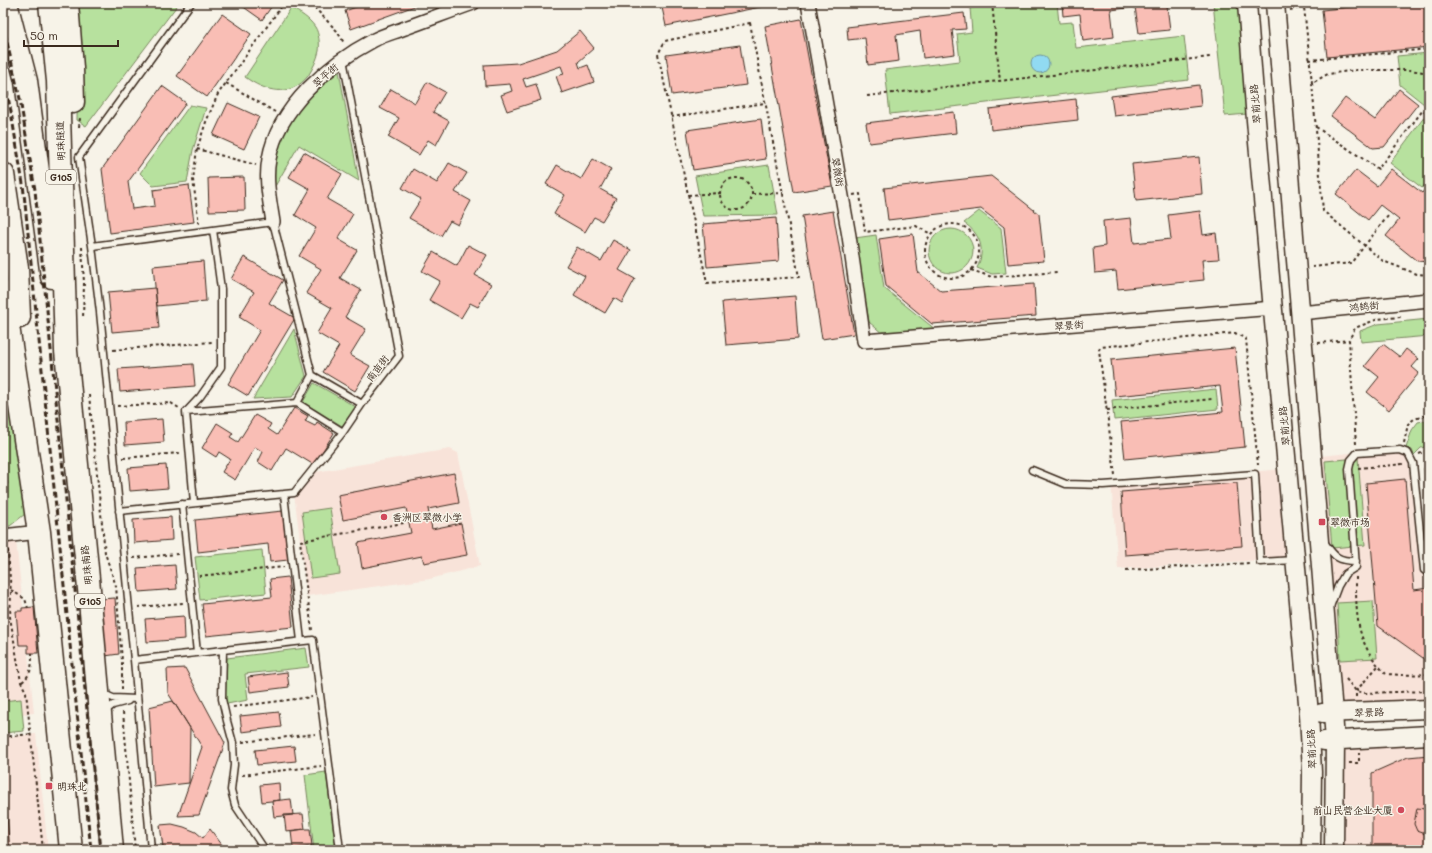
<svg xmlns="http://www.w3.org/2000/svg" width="1432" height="853" font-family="Mali,'LXGW WenKai TC',sans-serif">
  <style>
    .built { fill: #f8e3d9 }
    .green { fill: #b7e19e; stroke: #79865e }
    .water { fill: #91daf2; stroke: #6f949d }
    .building { fill: #f9beb5; stroke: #3b2a1e }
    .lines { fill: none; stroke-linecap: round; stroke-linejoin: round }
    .lane-casing { stroke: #3b2a1e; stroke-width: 9 }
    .street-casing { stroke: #3b2a1e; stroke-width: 16 }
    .secondary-casing { stroke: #3b2a1e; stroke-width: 21 }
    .highway-casing { stroke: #3b2a1e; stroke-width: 25 }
    .path { stroke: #3b2a1e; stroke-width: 2; stroke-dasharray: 3 3; stroke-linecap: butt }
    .lane { stroke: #f7f3e8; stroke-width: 6 }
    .street { stroke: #f7f3e8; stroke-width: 13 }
    .secondary { stroke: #f7f3e8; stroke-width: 18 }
    .highway { stroke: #f7f3e8; stroke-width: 22 }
    .rail { stroke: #3b2a1e; stroke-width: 3; stroke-dasharray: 6 3; stroke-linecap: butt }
    .poi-dot { fill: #d1495b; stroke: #f7f3e8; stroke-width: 1.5 }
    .labels { text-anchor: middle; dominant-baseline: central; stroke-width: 3; stroke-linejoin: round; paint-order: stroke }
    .shield { fill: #f7f3e8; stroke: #73665b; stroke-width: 1 }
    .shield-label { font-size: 9px; font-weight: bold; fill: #3b2a1e }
    .street-label { font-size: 10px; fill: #3b2a1e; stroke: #f7f3e8 }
    .poi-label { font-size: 10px; fill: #3b2a1e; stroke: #f7f3e8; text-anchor: start }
  </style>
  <rect width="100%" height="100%" fill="#f7f3e8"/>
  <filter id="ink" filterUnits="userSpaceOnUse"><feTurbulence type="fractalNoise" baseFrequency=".025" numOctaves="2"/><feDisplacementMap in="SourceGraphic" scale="8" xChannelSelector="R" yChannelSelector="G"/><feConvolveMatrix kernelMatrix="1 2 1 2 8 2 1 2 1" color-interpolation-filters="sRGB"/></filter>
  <g filter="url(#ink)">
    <!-- built -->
    <path class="built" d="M 1407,447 L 1420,572 L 1429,580 L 1429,703 L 1339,707 L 1321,456 Z
      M 450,449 L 458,453 L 480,566 L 430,579 L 307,596 L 294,493 L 310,473 Z
      M 1286,469 L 1293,558 L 1118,569 L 1111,482 Z
      M 16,540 L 34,713 L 3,716 L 3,542 Z
      M 36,734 L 48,850 L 3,850 L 3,737 Z
      M 1429,739 L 1429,850 L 1337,850 L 1338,744 Z"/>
    <!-- green -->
    <path class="green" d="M 73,3 L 179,3 L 86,126 L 77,120 L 78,45 Z
      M 1018,3 L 1057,3 L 1059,23 L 1073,22 L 1076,48 L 1184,36 L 1189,80 L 890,114 L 885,70 L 960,61 L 957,34 L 972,32 L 970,8 Z
      M 1213,3 L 1239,3 L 1247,114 L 1225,116 Z
      M 291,8 C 300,13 309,18 315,27 C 319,33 320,44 319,51 C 317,60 313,68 308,76 C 291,98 265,92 245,77 Z
      M 1429,53 L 1429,108 L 1400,85 L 1397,56 Z
      M 339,71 L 359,181 L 299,145 L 274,188 C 274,178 273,166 275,157 C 285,117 310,97 339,71 Z
      M 190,105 L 206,108 L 193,150 L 187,182 L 153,186 L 140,173 Z
      M 1425,116 L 1429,119 L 1429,180 L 1422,188 L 1390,163 Z
      M 769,165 L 778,215 L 703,216 L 695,176 Z
      M 979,211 L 1001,228 L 1006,273 L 992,274 L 977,268 C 986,250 980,233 964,223 Z
      M929 251a22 22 0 1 1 44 0a22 22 0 1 1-44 0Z
      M 876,235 L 884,288 L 936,330 L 883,334 L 869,322 L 855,238 Z
      M 1429,319 L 1429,336 L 1361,342 L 1360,331 L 1378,324 Z
      M 294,329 L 306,376 L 292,397 L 253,399 Z
      M 3,348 L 11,389 L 25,514 L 10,526 L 3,526 L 3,485 L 8,484 L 3,452 Z
      M 314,383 L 356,407 L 342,426 L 303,402 Z
      M 1216,389 L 1218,409 L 1114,420 L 1112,400 Z
      M 1429,420 L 1429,446 L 1421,448 L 1414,455 L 1412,450 L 1406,448 L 1412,430 L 1418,422 Z
      M 1358,458 L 1365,545 L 1332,548 L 1325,461 Z
      M 330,508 L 340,574 L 311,578 L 302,512 Z
      M 262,550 L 266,593 L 200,600 L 195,557 Z
      M 1373,601 L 1377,658 L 1340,660 L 1337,603 Z
      M 306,648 L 309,667 L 245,674 L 248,700 L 227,704 L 225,696 L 227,658 Z
      M 21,699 L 24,731 L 3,733 L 3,701 Z
      M 326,772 L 336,850 L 314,850 L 305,775 Z"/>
    <!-- water -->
    <path class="water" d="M1031 64a9 9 0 1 1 18 0a9 9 0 1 1-18 0Z"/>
    <!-- building -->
    <path class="building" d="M 238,3 L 274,3 L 262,20 Z
      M 367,3 L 423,3 L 351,29 L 345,11 Z
      M 661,3 L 780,3 L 666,26 Z
      M 1062,3 L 1181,3 L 1181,4 L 1167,6 L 1170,30 L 1139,33 L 1135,7 L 1111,10 L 1114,37 L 1083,41 L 1080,14 L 1063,16 Z
      M 1390,3 L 1429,3 L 1429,47 L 1327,57 L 1322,10 Z
      M 964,13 L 966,29 L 952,30 L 955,54 L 923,58 L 920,31 L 896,35 L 899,61 L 868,65 L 865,38 L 848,40 L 847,27 Z
      M 222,14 L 251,34 L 207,97 L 177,76 Z
      M 801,19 L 832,186 L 794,192 L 765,26 Z
      M 580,31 L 594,48 L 578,62 L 580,68 L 588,65 L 594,82 L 562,93 L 556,76 L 564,74 L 561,66 L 523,79 L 526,87 L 536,84 L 541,100 L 507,111 L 501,95 L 512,91 L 510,84 L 485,86 L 484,65 L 518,63 L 557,50 Z
      M 740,45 L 746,85 L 672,95 L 666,55 Z
      M 427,82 L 445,92 L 433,112 L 449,121 L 436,145 L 428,140 L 419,155 L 388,137 L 399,118 L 380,108 L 391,89 L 415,103 Z
      M 1199,85 L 1201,106 L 1114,116 L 1111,96 Z
      M 162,86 L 186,103 L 128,182 L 132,209 L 155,206 L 153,190 L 189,185 L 194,222 L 110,233 L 102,169 Z
      M 1399,89 L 1418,104 L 1384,147 L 1373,148 L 1331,116 L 1345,98 L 1375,120 Z
      M 1076,99 L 1078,120 L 991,130 L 989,109 Z
      M 228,103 L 259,117 L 244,149 L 213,135 Z
      M 954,112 L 956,133 L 869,143 L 866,123 Z
      M 761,119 L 766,159 L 693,170 L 687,130 Z
      M 304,152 L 342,174 L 327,199 L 353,214 L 338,239 L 357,250 L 340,278 L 361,290 L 345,317 L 366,329 L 350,355 L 370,366 L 355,391 L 323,372 L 339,346 L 317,333 L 332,308 L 306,293 L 321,269 L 299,256 L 316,228 L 295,215 L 310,189 L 289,177 Z
      M 1199,157 L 1202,194 L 1136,201 L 1132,164 Z
      M 593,159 L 611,169 L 600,189 L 616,198 L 602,221 L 594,217 L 585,232 L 554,214 L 565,195 L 546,184 L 557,165 L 581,179 Z
      M 449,163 L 467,173 L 455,192 L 471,201 L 458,225 L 450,221 L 441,236 L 409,218 L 421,199 L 402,188 L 413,169 L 437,183 Z
      M 1391,169 L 1422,193 L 1429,184 L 1429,262 L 1417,261 L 1386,236 L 1399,220 L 1380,205 L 1368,220 L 1336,194 L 1356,170 L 1377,186 Z
      M 991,176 L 1039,214 L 1044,261 L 1008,264 L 1004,227 L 981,209 L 888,220 L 884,188 Z
      M 244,177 L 245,210 L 209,211 L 208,178 Z
      M 833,211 L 854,334 L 822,339 L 802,216 Z
      M 1200,211 L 1203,235 L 1216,233 L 1219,259 L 1202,260 L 1204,280 L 1118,289 L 1116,271 L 1095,273 L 1093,248 L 1105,246 L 1103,221 L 1131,218 L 1134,243 L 1171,239 L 1168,215 Z
      M 776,218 L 779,261 L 707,267 L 703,224 Z
      M 913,234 L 918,272 L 941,291 L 1034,284 L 1036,316 L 932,324 L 886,286 L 879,239 Z
      M 613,240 L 631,250 L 619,270 L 635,279 L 622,303 L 614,298 L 605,313 L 574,295 L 585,276 L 566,266 L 577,247 L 601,261 Z
      M 468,245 L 487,255 L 475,275 L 491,284 L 478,307 L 470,303 L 461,318 L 429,300 L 440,281 L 422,271 L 433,252 L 457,266 Z
      M 244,257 L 283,280 L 269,303 L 295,318 L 248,396 L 228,384 L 260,330 L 239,317 L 254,292 L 231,279 Z
      M 203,261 L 206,301 L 157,306 L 153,266 Z
      M 155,288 L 159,328 L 112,332 L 108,292 Z
      M 795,296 L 798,339 L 726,345 L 722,302 Z
      M 1383,344 L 1400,357 L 1406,349 L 1419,359 L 1412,367 L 1419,373 L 1389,410 L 1367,392 L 1379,377 L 1365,366 Z
      M 1235,348 L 1245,447 L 1125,459 L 1121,422 L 1223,412 L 1220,386 L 1115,396 L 1111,360 Z
      M 193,364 L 195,386 L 120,392 L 118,369 Z
      M 294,408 L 308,416 L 305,421 L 315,426 L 317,422 L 334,433 L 314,465 L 286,448 L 272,471 L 258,462 L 263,452 L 255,447 L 235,480 L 222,472 L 230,459 L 219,452 L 216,457 L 202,448 L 217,423 L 233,433 L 230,437 L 238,442 L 255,415 L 271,424 L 268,429 L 277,435 Z
      M 162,419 L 164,442 L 125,445 L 124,422 Z
      M 166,465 L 168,488 L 130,491 L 128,468 Z
      M 1429,467 L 1429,511 L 1427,511 L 1424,468 Z
      M 454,473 L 459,503 L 428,509 L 432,529 L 461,523 L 467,555 L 424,563 L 422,556 L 362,568 L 358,543 L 411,533 L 406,508 L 343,520 L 338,495 Z
      M 1405,479 L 1414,590 L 1428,588 L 1429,589 L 1429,658 L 1423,658 L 1378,626 L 1366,483 Z
      M 1237,483 L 1242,546 L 1125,555 L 1121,492 Z
      M 283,511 L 288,560 L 270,562 L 268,544 L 198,552 L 195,520 Z
      M 171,517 L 172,540 L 134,543 L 133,520 Z
      M 175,565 L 177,589 L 139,592 L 137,568 Z
      M 288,577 L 293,627 L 206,636 L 202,604 L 272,597 L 270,579 Z
      M 115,598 L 119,654 L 105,656 L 100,599 Z
      M 34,607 L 38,653 L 28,653 L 28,645 L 19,645 L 16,611 L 22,611 L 22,608 Z
      M 184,616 L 185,639 L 147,642 L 145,619 Z
      M 185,668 L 225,743 L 199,815 L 178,816 L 202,747 L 168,693 L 167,669 Z
      M 287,672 L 289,687 L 250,692 L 248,677 Z
      M 173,701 L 190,728 L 189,783 L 154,787 L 149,707 Z
      M 279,712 L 281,727 L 242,732 L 240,716 Z
      M 294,746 L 296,761 L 257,765 L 255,750 Z
      M 1429,755 L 1429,850 L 1379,850 L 1372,846 L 1372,773 L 1408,757 Z
      M 3,773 L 10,850 L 3,850 Z
      M 279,783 L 280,800 L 262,802 L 260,785 Z
      M 291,799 L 293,815 L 274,817 L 272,801 Z
      M 1429,801 L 1429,835 L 1417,831 L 1414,824 L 1417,808 L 1425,809 L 1426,805 Z
      M 303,814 L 305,829 L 286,831 L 284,815 Z
      M 172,824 L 184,827 L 196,832 L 203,838 L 210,829 L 226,850 L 183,850 L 163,847 L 160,825 Z
      M 305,829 L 310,829 L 312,846 L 293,848 L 291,831 Z"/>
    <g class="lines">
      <defs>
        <path id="lane" d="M 92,246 L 79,157 L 191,3
          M 312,375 L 362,404
          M 297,403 L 343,432
          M 186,412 L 194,503
          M 1032,470 L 1066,484 L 1103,485 L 1255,474 L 1260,562 L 1294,560
          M 284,494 L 301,641
          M 182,504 L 197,653
          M 119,511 L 294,493 L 343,432 L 362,404 L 399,356 L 343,59
          M 1324,542 C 1334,556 1337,561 1356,561
          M 1330,607 L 1338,586 L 1345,574 L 1356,567 L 1349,469 L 1351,460 L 1357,453 L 1400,450 L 1408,453 L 1413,463 L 1424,570 L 1429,574
          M 223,650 L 222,699 L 227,721 L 233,743 L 234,765 L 231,790 L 235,805 L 263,847 L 264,850
          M 134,660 L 313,640 L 340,850
          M 104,694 L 113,698 L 137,699
          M 104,712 L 113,705 L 128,701
          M 151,850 L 134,660 L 100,312 L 92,246 L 273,222 L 312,375 L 297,403 L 186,412 L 200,397 L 221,367 L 221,289 L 213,230"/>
        <path id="street" d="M 808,3 L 849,236 L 864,341 L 1274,308
          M 273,222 C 270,202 265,180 269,159 C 278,107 330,63 374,40 C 383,35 395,32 405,28 C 428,20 450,11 473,3
          M 1300,313 L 1429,300
          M 3,536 L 39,532"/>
        <path id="secondary" d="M 1247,3 L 1256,120 L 1309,714 L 1312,772 L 1311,850
          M 1275,3 L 1333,713 L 1335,741 L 1334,850
          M 1322,713 L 1429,709
          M 1324,741 L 1429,735"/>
        <path id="highway" d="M 6,3 L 26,81 L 52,277
          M 50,3 L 58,81 L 66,351 L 89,589 L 112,850
          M 67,3 L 72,68 L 73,102
          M 3,174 L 17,268 L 19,317
          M 3,293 L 39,532 L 71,850"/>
      </defs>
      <!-- lane casing -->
      <use href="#lane" class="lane-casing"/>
      <!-- street casing -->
      <use href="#street" class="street-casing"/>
      <!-- secondary casing -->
      <use href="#secondary" class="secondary-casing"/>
      <!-- highway casing -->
      <use href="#highway" class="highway-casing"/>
      <!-- path -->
      <path class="path" d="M 310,3 L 337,31 L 344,43
        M 992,3 L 1000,81
        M 1306,3 L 1304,7 L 1312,83
        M 313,7 L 324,3
        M 1290,10 L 1304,7
        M 750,23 L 799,277 L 707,283 L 658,54 L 665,41 Z
        M 1309,60 L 1429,49
        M 1429,73 L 1410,70 L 1356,70 L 1328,74 L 1312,83 L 1323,211 L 1383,261 L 1417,274 L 1429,275
        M 226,83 L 275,112
        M 867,96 L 1210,57
        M 671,117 L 765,103
        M 79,127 L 80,118
        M 1316,127 L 1378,169 L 1423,110 L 1429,114
        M 197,149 L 256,165
        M720 194a16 16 0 1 1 32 0a16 16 0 1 1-32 0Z
        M 752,194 L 783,193
        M 688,195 L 720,193
        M 853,195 L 860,194 L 865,232 L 916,226 L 931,234
        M 199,224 L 193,180 L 197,149 L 206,122 L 218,94 L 284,3
        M925 251a27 27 0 1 1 54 0a27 27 0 1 1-54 0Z
        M 82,247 L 84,283 L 83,319
        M 1312,267 L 1351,263 L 1388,216
        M 971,270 L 992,277 L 1058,272
        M 1318,343 L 1349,340
        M 113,350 L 212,342
        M 89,395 L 105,553 L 116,586 L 122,661 L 122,689
        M 117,406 L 171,403 L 179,408
        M 1107,410 L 1212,399
        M 1404,443 L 1408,424 L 1414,419 L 1429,415
        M 1356,444 L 1349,340 L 1355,328 L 1378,319 L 1401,317
        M 1419,454 L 1429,450
        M 123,458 L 180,453
        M 1358,468 L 1404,464
        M 1115,475 L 1099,350 L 1100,347 L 1235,333 L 1246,339 L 1258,465
        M 3,484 L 5,524
        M 8,550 L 11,594 L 10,617 L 21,682 L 26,692 L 43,850
        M 3,558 L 8,558
        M 133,558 L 178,554
        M 1126,570 L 1251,563
        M 199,576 L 284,567
        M 1356,577 C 1356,617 1356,644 1386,674 L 1403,675 L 1429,674
        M 11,590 L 25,599 L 28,608
        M 138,607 L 183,603
        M 312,630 L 300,541 L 404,523
        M 1346,679 L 1356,691 L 1365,693 L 1429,691
        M 22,682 C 32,674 32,665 32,653
        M 1356,697 L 1356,691 L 1378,666
        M 233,707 L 312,697
        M 123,712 L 135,850
        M 3,737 L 31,734
        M 242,742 L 315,734
        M 1349,763 L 1359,763 L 1359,753
        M 242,775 L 321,766"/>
      <!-- lane -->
      <use href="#lane" class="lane"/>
      <!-- street -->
      <use href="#street" class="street"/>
      <!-- secondary -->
      <use href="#secondary" class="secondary"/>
      <!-- highway -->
      <use href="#highway" class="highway"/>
      <!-- rail -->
      <path class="rail" d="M 3,25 L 20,99 L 35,190 L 101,850
        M 3,72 L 11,112 L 23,184 L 91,850"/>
    </g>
  </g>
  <!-- markers -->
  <g class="poi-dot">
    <circle cx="384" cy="517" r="4"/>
    <rect x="1318" y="518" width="8" height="8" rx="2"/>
    <rect x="45" y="782" width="8" height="8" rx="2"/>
    <circle cx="1401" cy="810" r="4"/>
  </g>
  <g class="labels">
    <!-- shield labels -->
    <g class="shield">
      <rect x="46" y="170" width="30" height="14" rx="3"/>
      <rect x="75" y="594" width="30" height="14" rx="3"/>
    </g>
    <g class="shield-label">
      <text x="61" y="177">G105</text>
      <text x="90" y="601">G105</text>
    </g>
    <!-- street labels -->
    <g class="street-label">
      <text transform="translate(325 75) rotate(-42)">翠平街</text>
      <text transform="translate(1255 104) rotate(-95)">翠前北路</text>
      <text transform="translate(60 141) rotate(-92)">明珠隧道</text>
      <text transform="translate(838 172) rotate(80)">翠微街</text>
      <text transform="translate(1364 306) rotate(-6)">鸿鹄街</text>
      <text transform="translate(1069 325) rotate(-5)">翠景街</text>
      <text transform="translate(377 368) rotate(-53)">南亩街</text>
      <text transform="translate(1284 426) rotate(-95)">翠前北路</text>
      <text transform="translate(86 565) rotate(-96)">明珠南路</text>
      <text transform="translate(1369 712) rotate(-2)">翠景路</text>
      <text transform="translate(1311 749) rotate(-93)">翠前北路</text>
    </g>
    <!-- poi labels -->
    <g class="poi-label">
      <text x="392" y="517">香洲区翠微小学</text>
      <text x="1330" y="522">翠微市场</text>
      <text x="57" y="786">明珠北</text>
      <text x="1393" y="810" text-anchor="end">前山民营企业大厦</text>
    </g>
  </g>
  <!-- margin -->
  <rect width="1432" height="853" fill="none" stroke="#f7f3e8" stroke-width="16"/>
  <rect x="8" y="8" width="1416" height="837" fill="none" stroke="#3b2a1e" stroke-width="1.5" filter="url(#ink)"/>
  <!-- scale -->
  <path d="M24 40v6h94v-6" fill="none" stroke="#3b2a1e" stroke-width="2"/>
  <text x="30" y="40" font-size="12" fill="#3b2a1e" stroke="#f7f3e8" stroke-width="3" paint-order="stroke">50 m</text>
</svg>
